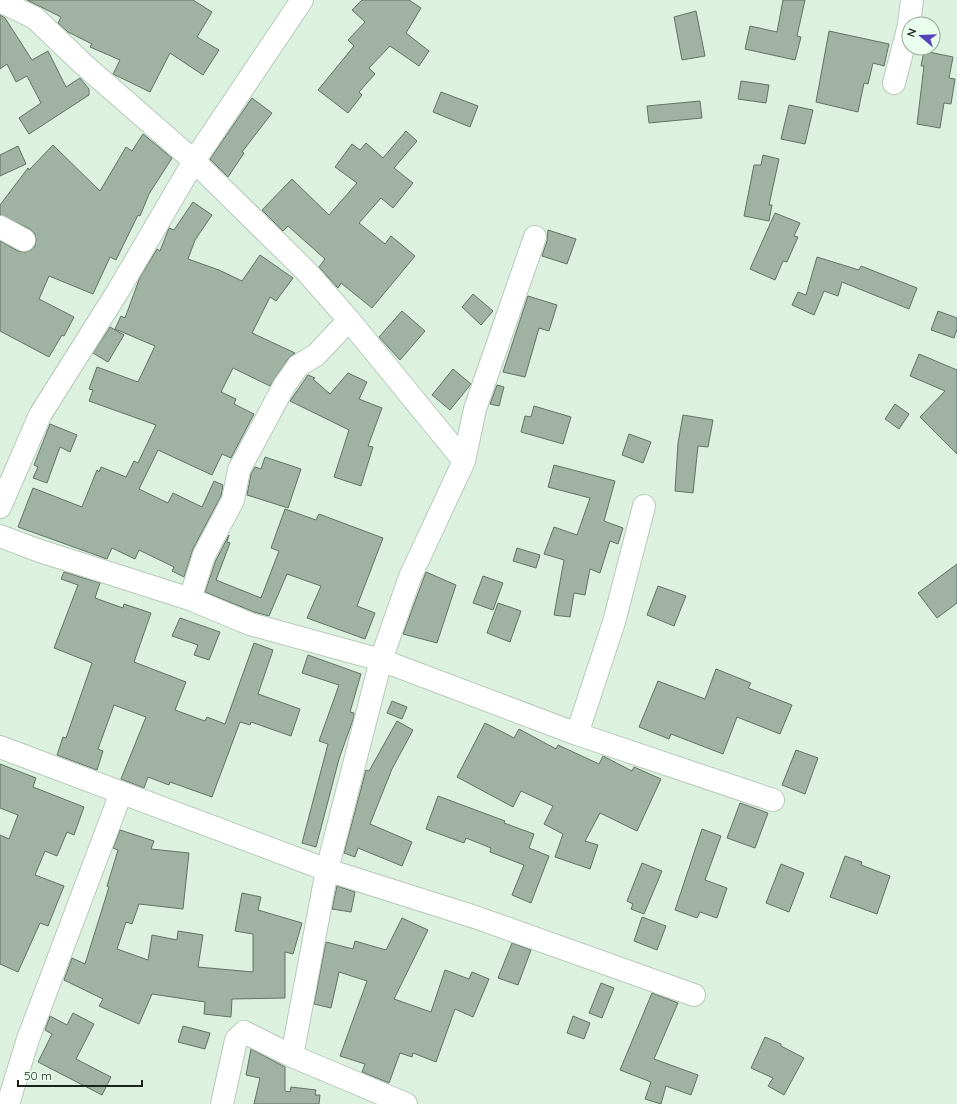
<svg xmlns="http://www.w3.org/2000/svg" width="957" height="1104" font-family="Quicksand,sans-serif">
  <style>
    .building { fill: #9fb2a3; stroke: #617365 }
    .lines { fill: none; stroke-linecap: round; stroke-linejoin: round }
    .minor-casing { stroke: #b6c9ba; stroke-width: 24 }
    .minor { stroke: #fff; stroke-width: 22 }
  </style>
  <rect width="100%" height="100%" fill="#ddf1e1"/>
  <!-- building -->
  <path class="building" d="M 27,0 L 193,0 L 212,12 L 197,37 L 219,50 L 203,75 L 170,53 L 150,92 L 113,74 L 120,60 L 90,47 L 92,44 L 68,32 L 58,23 L 61,17 Z
    M 362,0 L 409,0 L 421,8 L 406,33 L 429,51 L 419,66 L 390,46 L 369,68 L 375,74 L 359,92 L 362,95 L 348,113 L 318,90 L 354,46 L 348,40 L 365,22 L 352,10 Z
    M 783,0 L 805,0 L 797,36 L 801,37 L 795,60 L 745,49 L 750,26 L 777,32 Z
    M 696,11 L 705,56 L 682,60 L 674,17 Z
    M 0,15 L 5,18 L 32,60 L 48,51 L 66,87 L 80,78 L 89,89 L 89,95 L 29,134 L 19,118 L 41,103 L 27,76 L 16,82 L 7,64 L 0,69 Z
    M 829,31 L 889,44 L 884,66 L 873,63 L 868,84 L 864,83 L 858,112 L 816,102 Z
    M 924,51 L 953,57 L 949,78 L 955,79 L 951,104 L 944,103 L 940,128 L 917,124 L 924,66 L 921,66 Z
    M 741,81 L 769,85 L 766,103 L 738,99 Z
    M 441,92 L 478,106 L 470,127 L 433,112 Z
    M 252,98 L 272,113 L 242,152 L 244,153 L 228,177 L 210,159 Z
    M 700,101 L 702,118 L 649,123 L 647,106 Z
    M 789,105 L 813,110 L 805,144 L 781,139 Z
    M 406,131 L 417,141 L 394,168 L 413,183 L 393,208 L 381,198 L 359,223 L 385,244 L 391,236 L 415,256 L 372,308 L 341,283 L 338,288 L 319,267 L 325,259 L 288,226 L 283,231 L 262,210 L 292,179 L 329,215 L 357,183 L 335,167 L 352,144 L 360,150 L 366,143 L 383,158 Z
    M 143,134 L 172,158 L 149,194 L 140,216 L 138,215 L 116,260 L 110,257 L 93,294 L 49,276 L 39,299 L 74,317 L 64,336 L 62,335 L 49,357 L 0,331 L 0,241 L 18,251 L 25,252 L 31,250 L 35,246 L 36,240 L 35,234 L 30,229 L 0,215 L 0,205 L 28,168 L 29,170 L 53,145 L 100,191 L 126,147 L 132,151 Z
    M 18,146 L 26,164 L 0,176 L 0,155 Z
    M 763,155 L 779,159 L 769,205 L 772,205 L 769,221 L 744,216 L 754,165 L 761,165 Z
    M 193,202 L 212,215 L 195,240 L 188,259 L 219,270 L 242,281 L 260,255 L 293,278 L 276,301 L 270,297 L 252,333 L 295,353 L 288,359 L 270,386 L 233,368 L 221,392 L 236,399 L 234,404 L 254,414 L 231,458 L 222,454 L 212,475 L 158,450 L 139,489 L 168,503 L 173,493 L 202,507 L 214,481 L 223,485 L 221,496 L 193,549 L 184,577 L 172,571 L 174,567 L 139,550 L 135,559 L 112,548 L 107,559 L 18,527 L 33,488 L 82,507 L 97,470 L 99,472 L 101,467 L 126,477 L 134,461 L 138,463 L 156,425 L 89,401 L 93,390 L 89,389 L 97,367 L 138,382 L 155,346 L 115,329 L 121,316 L 125,318 L 140,277 L 157,249 L 160,251 L 169,228 L 174,230 Z
    M 775,213 L 800,223 L 794,236 L 798,237 L 787,262 L 783,261 L 775,280 L 750,269 Z
    M 548,230 L 576,239 L 567,264 L 542,256 L 547,241 Z
    M 817,257 L 859,270 L 861,266 L 917,288 L 909,309 L 842,282 L 838,296 L 824,291 L 814,315 L 792,305 L 798,292 L 806,295 Z
    M 473,294 L 493,311 L 481,325 L 462,307 Z
    M 528,296 L 557,305 L 549,331 L 539,328 L 525,377 L 503,372 Z
    M 402,311 L 425,331 L 400,360 L 379,337 Z
    M 938,311 L 957,318 L 957,329 L 954,338 L 931,330 Z
    M 110,327 L 124,335 L 108,362 L 93,353 Z
    M 919,354 L 957,370 L 957,454 L 920,417 L 945,391 L 910,376 Z
    M 453,369 L 471,384 L 450,410 L 432,395 Z
    M 348,373 L 367,382 L 359,399 L 382,408 L 368,446 L 373,447 L 361,486 L 334,477 L 349,430 L 290,401 L 308,375 L 315,378 L 313,379 L 330,394 Z
    M 497,385 L 504,387 L 499,406 L 490,404 Z
    M 895,404 L 909,414 L 899,429 L 885,419 Z
    M 534,406 L 571,417 L 563,444 L 521,432 L 525,416 L 531,417 Z
    M 683,415 L 713,420 L 708,447 L 698,446 L 693,493 L 675,491 L 678,443 Z
    M 50,424 L 77,435 L 70,452 L 60,447 L 47,483 L 33,478 L 38,467 L 34,465 Z
    M 629,434 L 651,442 L 643,463 L 622,455 Z
    M 265,457 L 301,469 L 288,508 L 247,495 L 251,474 L 255,467 L 261,469 Z
    M 554,465 L 615,481 L 604,521 L 623,528 L 618,544 L 610,541 L 600,573 L 590,569 L 585,595 L 574,593 L 570,617 L 554,615 L 564,560 L 544,554 L 554,527 L 577,535 L 590,498 L 548,487 Z
    M 285,509 L 316,520 L 319,514 L 383,538 L 357,606 L 375,613 L 365,639 L 307,618 L 321,586 L 287,574 L 269,616 L 254,612 L 205,592 L 216,560 L 229,535 L 227,542 L 230,543 L 216,580 L 261,598 L 279,551 L 271,548 Z
    M 517,548 L 540,555 L 536,568 L 513,561 Z
    M 957,564 L 957,603 L 937,618 L 918,593 Z
    M 64,572 L 100,583 L 95,598 L 123,608 L 124,604 L 151,613 L 134,662 L 186,682 L 175,710 L 205,721 L 207,717 L 225,724 L 254,643 L 273,650 L 258,694 L 300,709 L 291,736 L 251,722 L 250,725 L 240,722 L 212,797 L 170,782 L 169,785 L 148,777 L 144,788 L 121,779 L 146,717 L 114,705 L 98,749 L 103,751 L 97,770 L 57,755 L 63,737 L 66,738 L 92,663 L 54,648 L 78,585 L 61,579 Z
    M 426,572 L 456,585 L 437,643 L 403,634 Z
    M 483,576 L 503,583 L 493,610 L 473,603 Z
    M 658,586 L 686,596 L 674,626 L 647,615 Z
    M 498,603 L 521,611 L 510,642 L 487,633 Z
    M 180,618 L 220,632 L 209,660 L 194,655 L 198,645 L 172,636 Z
    M 308,655 L 361,674 L 350,712 L 354,713 L 354,717 L 339,759 L 316,847 L 302,843 L 328,744 L 319,741 L 339,685 L 302,673 Z
    M 716,669 L 751,683 L 748,688 L 792,705 L 780,734 L 737,717 L 723,754 L 671,734 L 669,739 L 639,727 L 658,681 L 705,699 Z
    M 392,701 L 407,707 L 402,719 L 387,713 Z
    M 397,721 L 413,730 L 392,769 L 370,824 L 412,842 L 402,866 L 358,848 L 355,857 L 344,853 L 366,770 L 369,771 Z
    M 485,723 L 514,738 L 519,729 L 556,749 L 558,745 L 599,764 L 603,756 L 632,771 L 634,767 L 661,779 L 637,831 L 600,813 L 585,841 L 598,845 L 590,869 L 555,857 L 563,834 L 544,824 L 553,806 L 521,791 L 513,807 L 457,777 Z
    M 796,750 L 818,758 L 805,794 L 782,785 Z
    M 0,764 L 36,778 L 33,787 L 84,807 L 74,835 L 67,832 L 57,856 L 45,851 L 35,875 L 64,886 L 48,926 L 40,923 L 18,972 L 0,964 L 0,835 L 9,839 L 18,815 L 0,808 Z
    M 438,796 L 505,821 L 504,823 L 534,834 L 529,848 L 549,856 L 531,903 L 512,895 L 524,865 L 490,852 L 491,848 L 466,838 L 464,843 L 426,829 Z
    M 740,803 L 768,813 L 755,848 L 727,838 Z
    M 702,829 L 721,836 L 705,880 L 727,888 L 717,918 L 700,912 L 697,918 L 675,910 Z
    M 120,830 L 154,841 L 151,849 L 189,853 L 183,909 L 139,904 L 132,924 L 126,922 L 117,949 L 148,960 L 152,935 L 177,940 L 178,931 L 203,935 L 198,967 L 253,972 L 253,934 L 235,931 L 242,893 L 261,897 L 258,910 L 302,923 L 293,954 L 285,952 L 285,998 L 232,999 L 231,1017 L 204,1014 L 205,1002 L 152,994 L 139,1024 L 99,1006 L 103,999 L 64,980 L 72,958 L 85,964 L 109,887 L 107,886 L 118,850 L 113,848 Z
    M 845,856 L 862,862 L 861,865 L 890,876 L 877,914 L 830,897 Z
    M 642,863 L 662,871 L 644,914 L 631,909 L 633,904 L 627,901 Z
    M 781,864 L 804,873 L 789,912 L 766,903 Z
    M 337,886 L 355,892 L 351,912 L 332,909 Z
    M 642,917 L 666,926 L 657,950 L 634,941 Z
    M 402,918 L 428,930 L 394,999 L 431,1012 L 445,970 L 469,979 L 472,972 L 489,979 L 473,1017 L 455,1009 L 436,1062 L 413,1053 L 412,1057 L 400,1053 L 389,1083 L 362,1072 L 365,1064 L 340,1056 L 367,981 L 339,972 L 331,1008 L 314,1004 L 326,942 L 353,949 L 355,941 L 386,950 Z
    M 512,943 L 531,950 L 518,985 L 498,978 Z
    M 601,983 L 614,988 L 602,1018 L 589,1013 Z
    M 652,993 L 678,1003 L 654,1059 L 698,1075 L 691,1095 L 666,1086 L 661,1104 L 645,1099 L 651,1082 L 620,1070 Z
    M 73,1013 L 94,1024 L 76,1059 L 111,1077 L 102,1095 L 38,1062 L 52,1034 L 45,1030 L 50,1016 L 67,1025 Z
    M 573,1016 L 590,1023 L 584,1039 L 567,1033 Z
    M 183,1026 L 210,1033 L 205,1049 L 178,1042 Z
    M 765,1037 L 781,1044 L 781,1046 L 804,1058 L 784,1095 L 768,1086 L 773,1078 L 751,1068 Z
    M 251,1049 L 285,1067 L 285,1091 L 290,1092 L 291,1087 L 316,1090 L 315,1095 L 320,1095 L 319,1104 L 254,1104 L 260,1078 L 246,1075 Z"/>
  <g class="lines">
    <defs>
      <path id="minor" d="M 0,1 L 35,18 L 83,64 L 194,161 L 306,271 L 349,320 L 464,461 L 410,577 L 381,660 L 327,870 L 292,1056 L 244,1032 L 236,1040 L 222,1104
        M 909,24 L 912,0
        M 894,83 L 909,25
        M 0,227 L 24,240
        M 464,461 L 475,409 L 535,237
        M 0,507 L 40,415 L 118,291 L 194,161 L 302,0
        M 0,536 L 37,550 L 190,599 L 250,624 L 381,660 L 577,734 L 773,800
        M 190,599 L 204,555 L 233,500 L 239,470 L 284,386 L 298,366 L 316,355 L 349,320
        M 577,734 L 614,622 L 644,506
        M 0,747 L 327,870 L 475,917 L 694,995
        M 292,1056 L 406,1104
        M 8,1104 L 28,1039 L 121,793"/>
    </defs>
    <!-- minor casing -->
    <use href="#minor" class="minor-casing"/>
    <!-- minor -->
    <use href="#minor" class="minor"/>
  </g>
  <!-- north arrow -->
  <g transform="translate(921 36) rotate(289)"><circle r="19" fill="#eafeee" stroke="#97a69a"/>
  <path d="M0-3L7 15L0 10L-7 15Z" fill="#5443ba"/>
  <text y="-6" font-size="11" font-weight="bold" text-anchor="middle" fill="#1a211c">N</text>
  </g>
  <!-- scale -->
  <path d="M18 1080v6h124v-6" fill="none" stroke="#1a211c" stroke-width="2"/>
  <text x="24" y="1080" font-size="12" fill="#1a211c" stroke="#eafeee" stroke-width="3" paint-order="stroke">50 m</text>
</svg>
